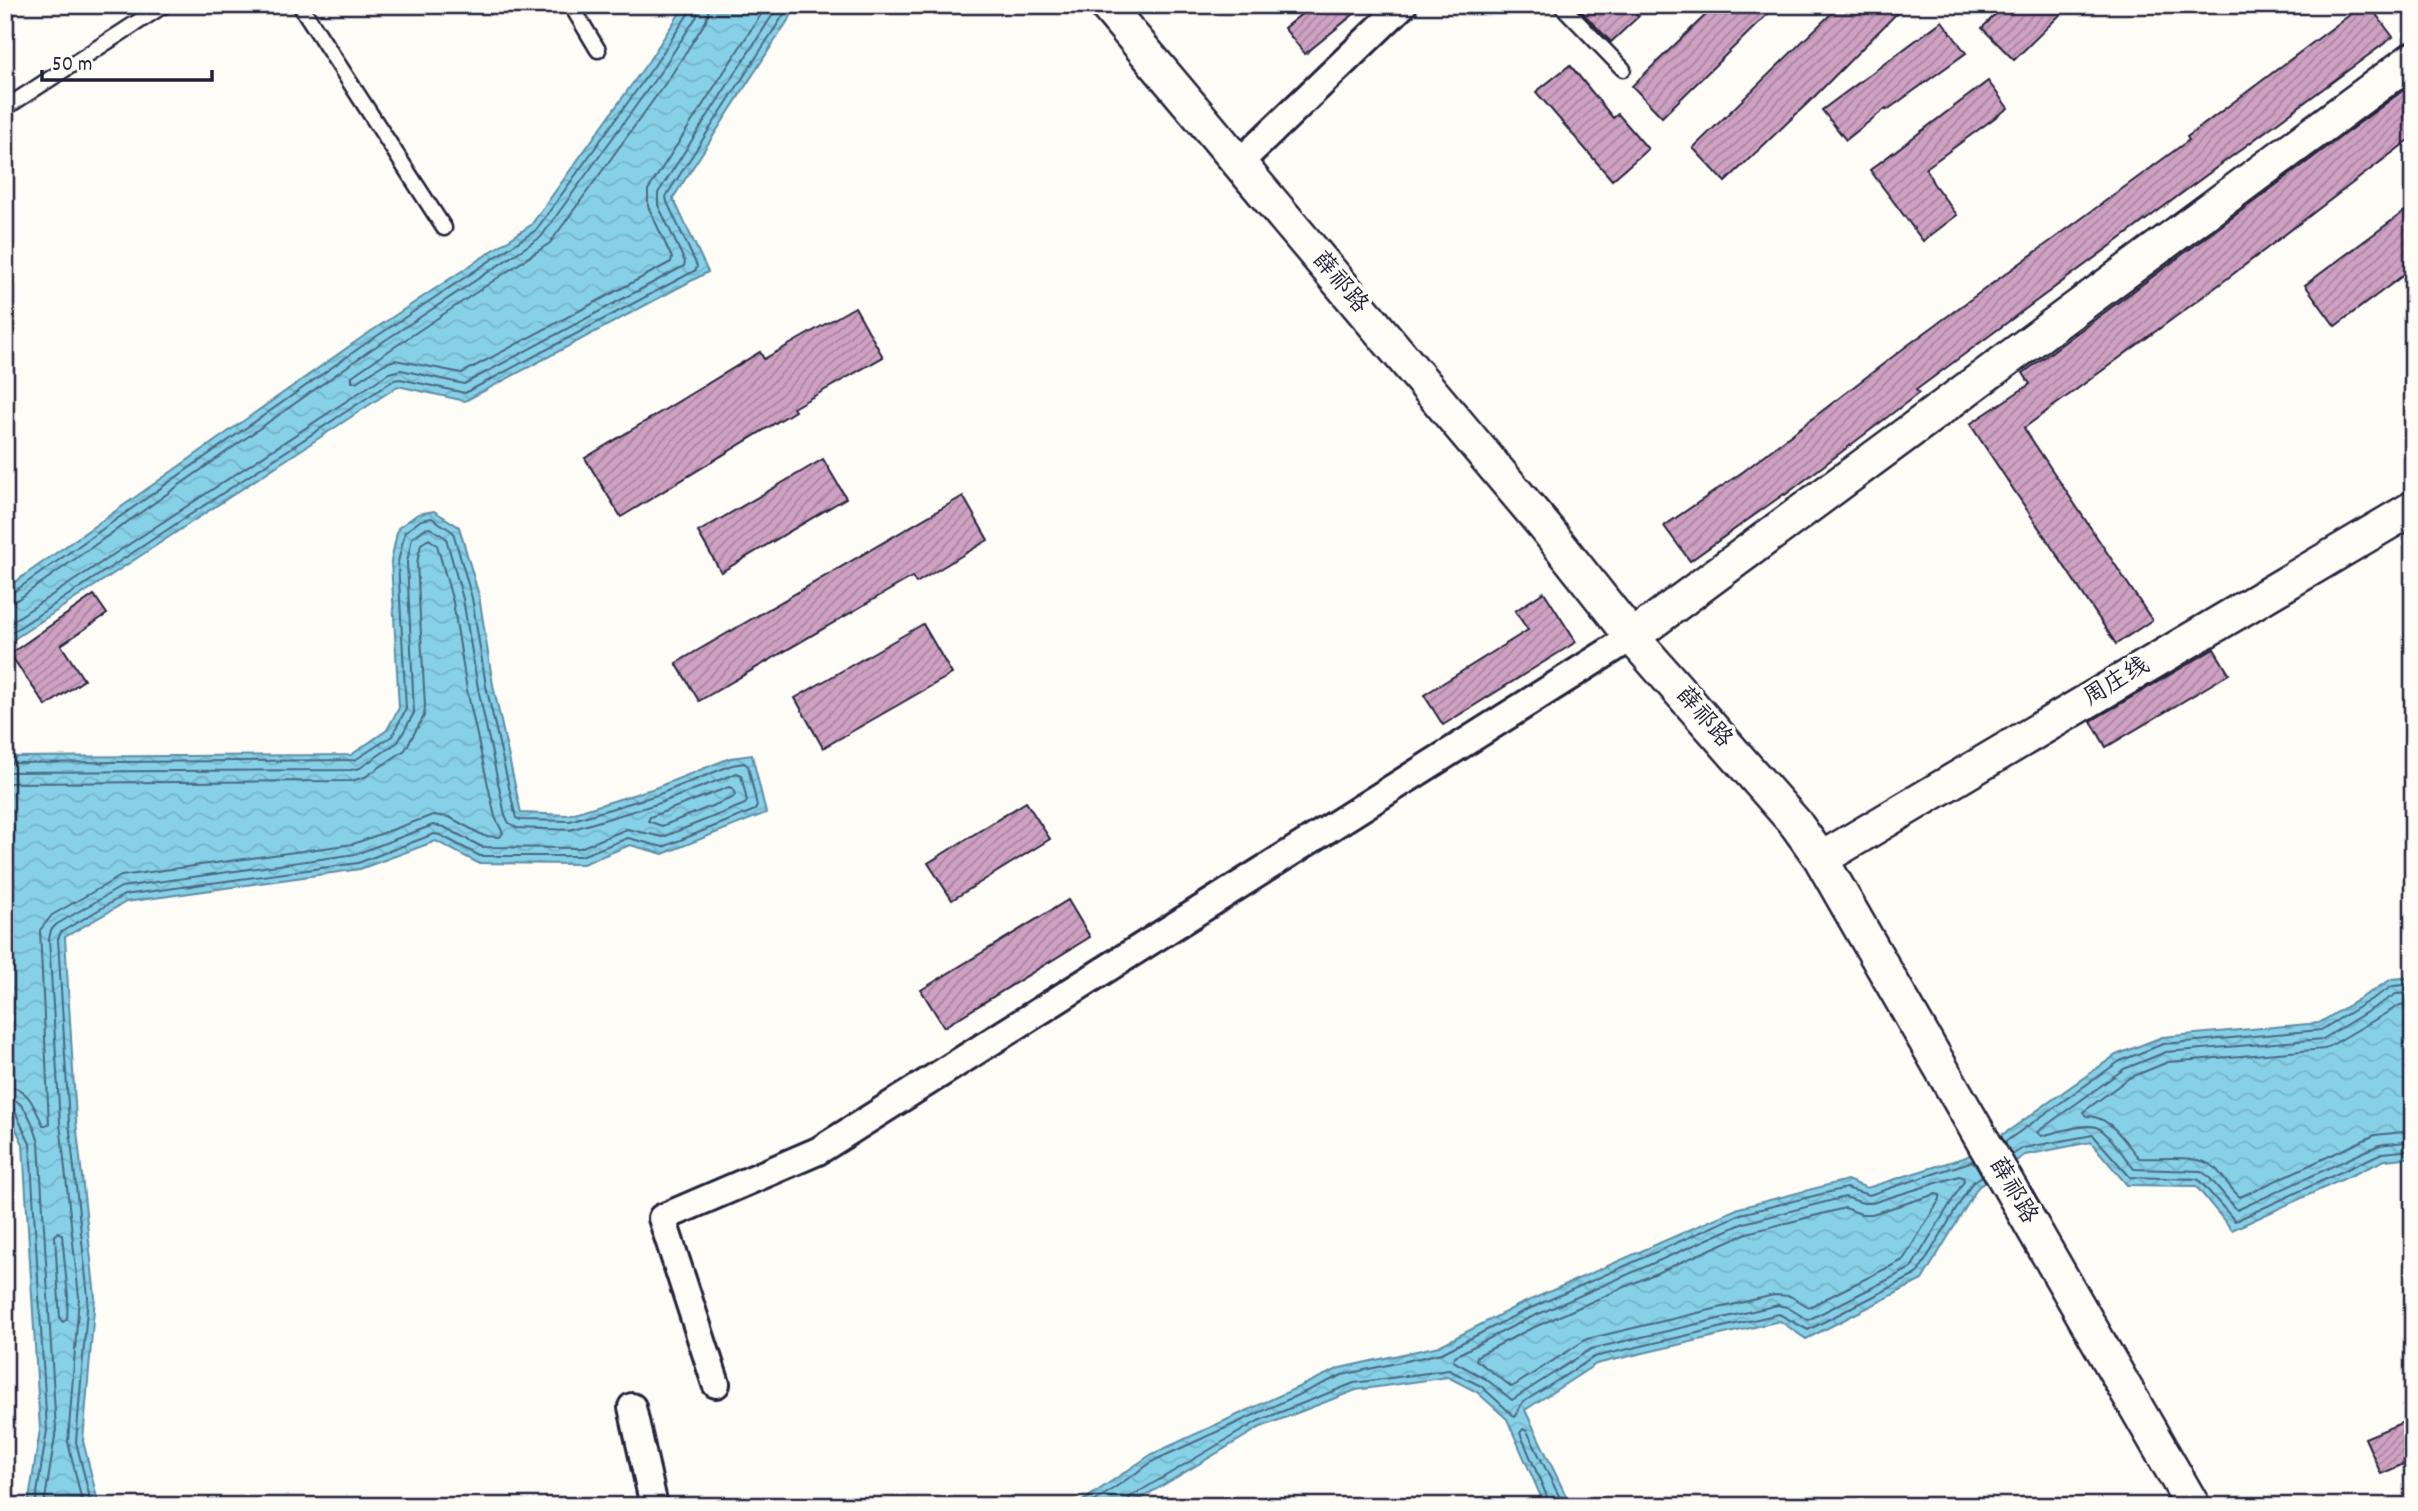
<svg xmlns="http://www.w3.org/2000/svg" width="2418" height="1511" font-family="Dekko,'LXGW WenKai TC',sans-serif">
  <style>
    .water { fill: url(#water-waves); stroke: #5f8ba3; stroke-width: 2 }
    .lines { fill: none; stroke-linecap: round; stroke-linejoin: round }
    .shore { stroke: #4a6880; stroke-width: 2 }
    .building { fill: url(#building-hatch); stroke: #22223b; stroke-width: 2 }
    .service-casing { stroke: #22223b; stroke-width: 19 }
    .minor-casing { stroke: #22223b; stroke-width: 32 }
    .tertiary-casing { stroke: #22223b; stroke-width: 38 }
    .service { stroke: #fdfcf7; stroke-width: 14 }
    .minor { stroke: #fdfcf7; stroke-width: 26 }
    .tertiary { stroke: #fdfcf7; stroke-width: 33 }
    .labels { text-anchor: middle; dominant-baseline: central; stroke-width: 7; stroke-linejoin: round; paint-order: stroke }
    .street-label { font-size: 24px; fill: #22223b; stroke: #fdfcf7 }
  </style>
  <defs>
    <pattern id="water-waves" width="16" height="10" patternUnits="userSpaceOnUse" patternTransform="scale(1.75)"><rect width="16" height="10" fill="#87d1e8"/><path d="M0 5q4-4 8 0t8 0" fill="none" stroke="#74b3c8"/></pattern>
    <pattern id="building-hatch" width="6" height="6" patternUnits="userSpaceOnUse" patternTransform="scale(1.75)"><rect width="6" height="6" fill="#cfa1c2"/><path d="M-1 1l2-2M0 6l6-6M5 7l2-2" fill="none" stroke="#a8839f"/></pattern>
  </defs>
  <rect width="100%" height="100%" fill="#fdfcf7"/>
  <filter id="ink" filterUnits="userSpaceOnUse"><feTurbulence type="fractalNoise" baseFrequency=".0143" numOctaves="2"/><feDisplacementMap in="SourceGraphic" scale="14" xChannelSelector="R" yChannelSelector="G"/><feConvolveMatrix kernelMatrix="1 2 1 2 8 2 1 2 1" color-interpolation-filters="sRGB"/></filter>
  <g filter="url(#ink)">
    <!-- water -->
    <path class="water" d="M 685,5 L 798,5 L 673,198 L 708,272 L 465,401 L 398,386 L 5,645 L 5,589 L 361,338 L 531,225 L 648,62 Z
      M 434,511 L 459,527 L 479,596 L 493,685 L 521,813 L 568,815 L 655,788 L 730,758 L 752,755 L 766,813 L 663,854 L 630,845 L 583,864 L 478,863 L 436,841 L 360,869 L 126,902 L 65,937 L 76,1121 L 95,1297 L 83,1441 L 99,1506 L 28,1506 L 40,1430 L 23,1144 L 5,1106 L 5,757 L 351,755 L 387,730 L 399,708 L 391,561 L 398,528 L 418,514 Z
      M 2413,977 L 2413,1157 L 2385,1160 L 2232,1230 L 2196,1186 L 2127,1185 L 2091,1142 L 2025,1155 L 1978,1187 L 1922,1280 L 1806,1339 L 1780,1321 L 1596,1364 L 1525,1410 L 1568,1500 L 1578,1506 L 1545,1506 L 1507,1419 L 1477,1392 L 1448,1377 L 1356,1390 L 1261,1427 L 1128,1506 L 1075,1506 L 1152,1454 L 1340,1368 L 1439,1346 L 1519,1305 L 1739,1208 L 1847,1180 L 1867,1188 L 1966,1157 L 2011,1129 L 2116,1055 L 2162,1037 L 2319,1023 L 2392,979 Z"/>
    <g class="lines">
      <!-- shore -->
      <path class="shore" d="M 710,5 L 706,21 L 670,77 L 550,243 L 375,360 L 352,376 L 352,382 L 356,382 L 384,364 L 395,360 L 462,373 L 671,262 L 672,258 L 648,206 L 648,190 L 767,5
        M 5,594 L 12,593 L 365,344 L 536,230 L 654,66 L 690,11 L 691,5
        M 5,603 L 17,600 L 369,351 L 541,237 L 661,71 L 697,16 L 699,5
        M 5,626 L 389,373 L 401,370 L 464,384 L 684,266 L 685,262 L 658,205 L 658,193 L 779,5
        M 5,637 L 394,380 L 400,379 L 465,393 L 696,270 L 697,266 L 667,202 L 666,196 L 790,5
        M 5,763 L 355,760 L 392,736 L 406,709 L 398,562 L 405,532 L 421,520 L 432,518 L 453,532 L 472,598 L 486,686 L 516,818 L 521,820 L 570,821 L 657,795 L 732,765 L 744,763 L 748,766 L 757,806 L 755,810 L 663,847 L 628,838 L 581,856 L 480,856 L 440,835 L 434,834 L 358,863 L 124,895 L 61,932 L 58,939 L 69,1122 L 88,1297 L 76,1442 L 92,1506
        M 5,772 L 351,770 L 360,768 L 398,742 L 414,713 L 407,562 L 412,538 L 424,529 L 430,528 L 446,538 L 463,599 L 478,688 L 505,815 L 509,823 L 517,828 L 570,830 L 660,803 L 737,773 L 741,775 L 747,801 L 745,804 L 663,837 L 627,829 L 580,848 L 482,847 L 444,827 L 433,825 L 356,854 L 121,887 L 57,924 L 51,930 L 49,939 L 60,1123 L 79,1297 L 68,1442 L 83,1506
        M 5,783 L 351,781 L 365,777 L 405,750 L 424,716 L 425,706 L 417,563 L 421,544 L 429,539 L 437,545 L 453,602 L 467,690 L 495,817 L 503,833 L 500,837 L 484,836 L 449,817 L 433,815 L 353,844 L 121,876 L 52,915 L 40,930 L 49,1125 L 43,1125 C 34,1107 29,1087 5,1086
        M 729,787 L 733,789 L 735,795 L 732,798 L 662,826 L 648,821 L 650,817 Z
        M 2413,993 L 2396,994 L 2323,1039 L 2166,1052 L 2124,1069 L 2037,1132 L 2041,1136 C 2054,1133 2085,1123 2096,1127 C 2108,1131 2125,1158 2134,1169 L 2201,1171 L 2208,1176 L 2237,1210 L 2379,1145 L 2413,1141
        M 2413,1003 L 2400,1005 L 2325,1049 L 2168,1062 L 2129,1078 L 2083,1112 L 2086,1116 C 2112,1116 2123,1141 2139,1158 C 2159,1160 2200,1153 2215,1168 C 2224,1177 2230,1189 2240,1197 L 2375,1135 L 2413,1131
        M 5,1097 C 25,1098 34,1126 39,1143 L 56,1430 L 44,1506
        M 5,1105 L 14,1109 L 30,1144 L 47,1430 L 35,1506
        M 2005,1142 L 2120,1061 L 2163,1044 L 2321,1030 L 2393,986 L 2413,984
        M 2012,1155 L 2023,1148 L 2093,1135 L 2130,1177 L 2198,1179 L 2235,1221 L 2382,1153 L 2413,1150
        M 1959,1176 L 1963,1177 L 1964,1181 L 1911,1268 L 1808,1320 L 1787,1307 L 1778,1305 L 1591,1349 L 1512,1400 L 1486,1379 L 1453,1361 L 1455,1356 L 1525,1320 L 1744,1223 L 1845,1197 L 1863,1203 L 1872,1203 Z
        M 1936,1194 L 1940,1195 L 1940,1199 L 1903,1260 L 1809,1307 L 1790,1296 L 1774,1295 L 1587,1339 L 1512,1387 L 1476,1360 L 1477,1356 L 1530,1329 L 1747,1233 L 1845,1208 L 1861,1214 L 1872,1214 Z
        M 58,1232 L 62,1235 L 68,1297 L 67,1319 L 63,1322 L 60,1319 L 55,1236 Z
        M 1088,1506 L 1155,1460 L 1342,1375 L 1442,1353 L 1522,1312 L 1741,1214 L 1846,1188 L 1869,1195 L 1973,1161
        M 1126,1506 L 1130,1497 L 1258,1421 L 1354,1383 L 1449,1370 L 1481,1386 L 1515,1417 L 1522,1403 L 1594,1357 L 1779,1314 L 1808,1330 L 1917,1274 L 1972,1183 L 1982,1176
        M 1551,1506 L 1520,1433 L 1523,1429 L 1527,1431 L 1564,1506"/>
    </g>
    <!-- building -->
    <path class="building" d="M 1313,5 L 1365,5 L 1305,54 L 1284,28 Z
      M 1575,5 L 1629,5 L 1639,16 L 1611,42 Z
      M 1716,5 L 1777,5 L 1662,117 L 1632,86 Z
      M 1840,5 L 1905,5 L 1813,98 L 1725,182 L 1693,148 Z
      M 2005,5 L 2070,5 L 2014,60 L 1982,28 Z
      M 2363,5 L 2369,5 L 2393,37 L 1916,390 L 1919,393 L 1785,495 L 1784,494 L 1690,561 L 1664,526 L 1744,471 L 1908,345 L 2189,140 L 2187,137 Z
      M 1942,21 L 1966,53 L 1887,110 L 1886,108 L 1846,140 L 1822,110 Z
      M 1570,65 L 1613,118 L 1618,114 L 1648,149 L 1612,180 L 1536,92 Z
      M 1988,81 L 2008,108 L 1926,168 L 1933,183 L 1957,215 L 1923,241 L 1870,170 Z
      M 2413,83 L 2413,137 L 2220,284 L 2024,428 L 2152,620 L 2116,644 L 1970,424 L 2030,384 L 2023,373 Z
      M 2413,205 L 2413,268 L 2335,326 L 2305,285 Z
      M 855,307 L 883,357 L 793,408 L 795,411 L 621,517 L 585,458 L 760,352 L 764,359 Z
      M 823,459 L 846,498 L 721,572 L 698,532 Z
      M 963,496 L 988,540 L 916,583 L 912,577 L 699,701 L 676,663 Z
      M 1544,592 L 1576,642 L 1443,725 L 1424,695 L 1528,630 L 1515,611 Z
      M 94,595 L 107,614 L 61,645 L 84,680 L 46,706 L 10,654 Z
      M 923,624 L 952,674 L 823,748 L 795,698 Z
      M 2214,649 L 2229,674 L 2106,747 L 2091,721 Z
      M 1026,802 L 1050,839 L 952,900 L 928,863 Z
      M 1068,900 L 1090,937 L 944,1027 L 921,990 Z
      M 2413,1418 L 2413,1460 L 2381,1474 L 2365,1438 Z"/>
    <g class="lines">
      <defs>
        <path id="service" d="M 300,5 L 444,228
          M 571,5 L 598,50
          M 1561,5 L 1623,69
          M 5,108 L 164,5"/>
        <path id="minor" d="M 1239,163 L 1403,5
          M 716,1384 L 662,1218 L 818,1151 L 1632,637
          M 632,1407 L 654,1506"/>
        <path id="tertiary" d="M 1106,5 L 1545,527 L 1632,637 L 1796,824 L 1821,859 L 1849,908 L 2193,1506
          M 1632,637 L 2413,59
          M 1821,859 L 2413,508"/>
      </defs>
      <!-- service casing -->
      <use href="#service" class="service-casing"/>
      <!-- minor casing -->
      <use href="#minor" class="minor-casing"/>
      <!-- tertiary casing -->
      <use href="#tertiary" class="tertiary-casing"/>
      <!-- service -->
      <use href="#service" class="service"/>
      <!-- minor -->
      <use href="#minor" class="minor"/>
      <!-- tertiary -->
      <use href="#tertiary" class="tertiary"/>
    </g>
  </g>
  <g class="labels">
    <!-- street labels -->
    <g class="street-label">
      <text transform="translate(1339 283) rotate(50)">薛祁路</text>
      <text transform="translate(2117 683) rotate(-31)">周庄线</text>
      <text transform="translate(1703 718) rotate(49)">薛祁路</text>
      <text transform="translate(2012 1191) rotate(60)">薛祁路</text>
    </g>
  </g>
  <!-- margin -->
  <rect width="2418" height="1511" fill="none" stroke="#fdfcf7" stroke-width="28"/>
  <rect x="14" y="14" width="2390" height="1483" fill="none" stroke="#22223b" stroke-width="2.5" filter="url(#ink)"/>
  <!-- scale -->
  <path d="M42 70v10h170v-10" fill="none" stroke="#22223b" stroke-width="3.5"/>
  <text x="52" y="70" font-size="21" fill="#22223b" stroke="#fdfcf7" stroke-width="5" paint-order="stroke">50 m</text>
</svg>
